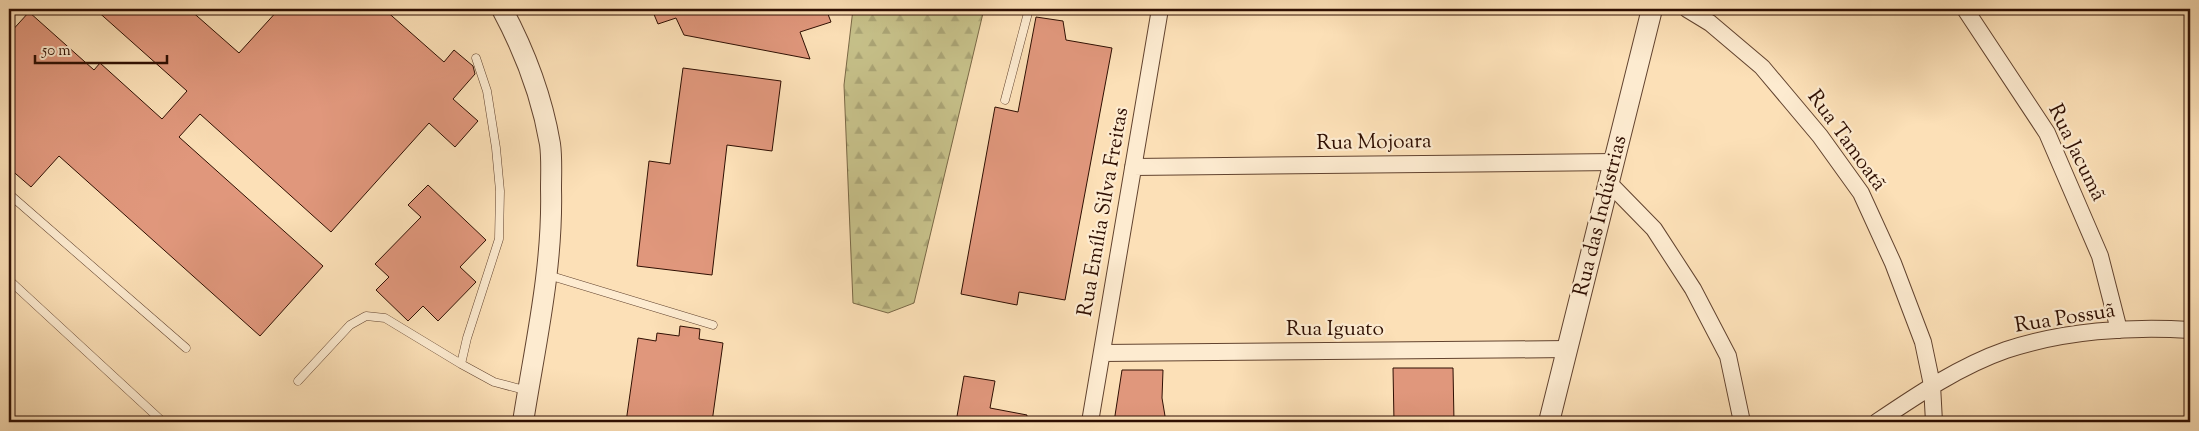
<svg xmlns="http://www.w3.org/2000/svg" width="2199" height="431" font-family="'Sorts Mill Goudy',serif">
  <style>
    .forest { fill: url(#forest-firs); stroke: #7a6846 }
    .building { fill: #e0977c; stroke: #2f0f02 }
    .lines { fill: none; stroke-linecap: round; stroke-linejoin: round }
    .service-casing { stroke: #62432f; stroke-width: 9 }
    .minor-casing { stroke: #62432f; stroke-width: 18 }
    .tertiary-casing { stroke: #62432f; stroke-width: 22 }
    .service { stroke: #fdebd0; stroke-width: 8 }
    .minor { stroke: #fdebd0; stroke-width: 16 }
    .tertiary { stroke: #fdebd0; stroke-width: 20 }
    .labels { text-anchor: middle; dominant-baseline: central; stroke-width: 4.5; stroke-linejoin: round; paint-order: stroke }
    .street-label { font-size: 21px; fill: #2f0f02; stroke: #fdebd0 }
  </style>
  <defs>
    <pattern id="forest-firs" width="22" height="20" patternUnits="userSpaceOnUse" patternTransform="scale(1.25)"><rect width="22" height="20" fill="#c6c089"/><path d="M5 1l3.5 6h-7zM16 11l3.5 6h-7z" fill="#aaa475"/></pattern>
  </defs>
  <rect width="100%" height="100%" fill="#fce0b7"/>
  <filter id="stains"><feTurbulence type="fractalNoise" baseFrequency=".004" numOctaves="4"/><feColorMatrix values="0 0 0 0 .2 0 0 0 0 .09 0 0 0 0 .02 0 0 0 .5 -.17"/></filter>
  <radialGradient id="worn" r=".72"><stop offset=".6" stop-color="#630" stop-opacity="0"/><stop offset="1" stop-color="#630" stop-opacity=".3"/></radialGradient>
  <!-- forest -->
  <path class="forest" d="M 853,9 L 984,9 L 914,303 L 888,313 L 853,303 L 844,85 Z"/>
  <!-- building -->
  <path class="building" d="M 95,9 L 189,9 L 239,53 L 279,9 L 384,9 L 444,62 L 454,50 L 473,66 L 475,74 L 453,99 L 478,121 L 455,147 L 429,123 L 331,232 L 200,114 L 179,137 L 323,266 L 260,336 L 59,156 L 31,187 L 9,168 L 9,34 L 29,12 L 94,70 L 100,63 L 162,119 L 187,91 Z
    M 661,9 L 826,9 L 831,22 L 800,32 L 810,59 L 684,35 L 676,18 L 658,24 L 653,12 Z
    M 1036,17 L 1063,21 L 1066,40 L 1112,48 L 1065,300 L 1019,292 L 1017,305 L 961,294 L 995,107 L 1018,112 Z
    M 683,68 L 781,81 L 772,151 L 727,145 L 712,275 L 637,266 L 649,161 L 670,164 Z
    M 428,185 L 486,240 L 460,267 L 476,282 L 438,321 L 423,306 L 408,321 L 376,290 L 389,277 L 375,264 L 421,217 L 408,205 Z
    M 680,326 L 700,329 L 699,339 L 723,343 L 712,422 L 626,422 L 638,338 L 656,341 L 657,333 L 679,336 Z
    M 1393,368 L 1453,368 L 1454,422 L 1394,422 Z
    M 1122,370 L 1163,370 L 1162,398 L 1166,422 L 1114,422 Z
    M 964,376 L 995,381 L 990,408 L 1027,415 L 1026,422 L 956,422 Z"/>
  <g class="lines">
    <defs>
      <path id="service" d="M 9,16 L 10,15
        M 476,58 L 487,91 L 496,148 L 500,191 L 499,239 L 467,338 L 461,364 L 494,382 L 528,391
        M 1005,100 L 1029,9
        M 9,194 L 186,348
        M 548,275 L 713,325
        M 9,280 L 163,422
        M 298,381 L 350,325 L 366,316 L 385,318 L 461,364"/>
      <path id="minor" d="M 1687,9 L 1710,23 L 1762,67 L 1820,136 L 1861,193 L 1893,263 L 1923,342 L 1932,385 L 1934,422
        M 1965,9 L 2047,133 L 2100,256 L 2119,330
        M 1133,167 L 1615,162
        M 1610,184 L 1654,229 L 1693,289 L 1728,356 L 1742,422
        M 1102,353 L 1568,349
        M 1090,422 L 1160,9
        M 1877,422 C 1917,395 1960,366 2006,350 C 2063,331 2130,326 2190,330"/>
      <path id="tertiary" d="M 502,9 C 524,50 542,97 550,144 C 552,158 551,175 551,189 C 553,269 535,345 523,422
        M 1549,422 L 1652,9"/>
    </defs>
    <!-- service casing -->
    <use href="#service" class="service-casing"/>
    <!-- minor casing -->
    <use href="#minor" class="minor-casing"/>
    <!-- tertiary casing -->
    <use href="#tertiary" class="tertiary-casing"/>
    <!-- service -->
    <use href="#service" class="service"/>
    <!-- minor -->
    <use href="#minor" class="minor"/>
    <!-- tertiary -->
    <use href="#tertiary" class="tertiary"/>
  </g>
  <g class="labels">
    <!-- street labels -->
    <g class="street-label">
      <text transform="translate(1846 141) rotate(54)">Rua Tamoatã</text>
      <text transform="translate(1374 143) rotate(-1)">Rua Mojoara</text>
      <text transform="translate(2076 153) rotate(64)">Rua Jacumã</text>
      <text transform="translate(1104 212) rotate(-80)">Rua Emília Silva Freitas</text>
      <text transform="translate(1601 216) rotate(-76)">Rua das Indústrias</text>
      <text transform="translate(2065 319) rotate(-9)">Rua Possuã</text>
      <text x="1335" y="330">Rua Iguato</text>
    </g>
  </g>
  <!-- margin -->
  <rect width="2199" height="431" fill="none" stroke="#fce0b7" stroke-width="30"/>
  <rect x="10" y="10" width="2179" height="411" fill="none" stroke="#2f0f02" stroke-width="2.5"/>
  <rect x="15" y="15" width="2169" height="401" fill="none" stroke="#2f0f02"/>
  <!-- scale -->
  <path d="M35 55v8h132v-8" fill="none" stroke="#2f0f02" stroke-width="2.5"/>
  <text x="42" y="55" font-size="15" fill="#2f0f02" stroke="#fdebd0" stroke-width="4" paint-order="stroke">50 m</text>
  <rect width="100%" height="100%" filter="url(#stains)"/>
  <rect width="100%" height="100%" fill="url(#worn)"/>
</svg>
